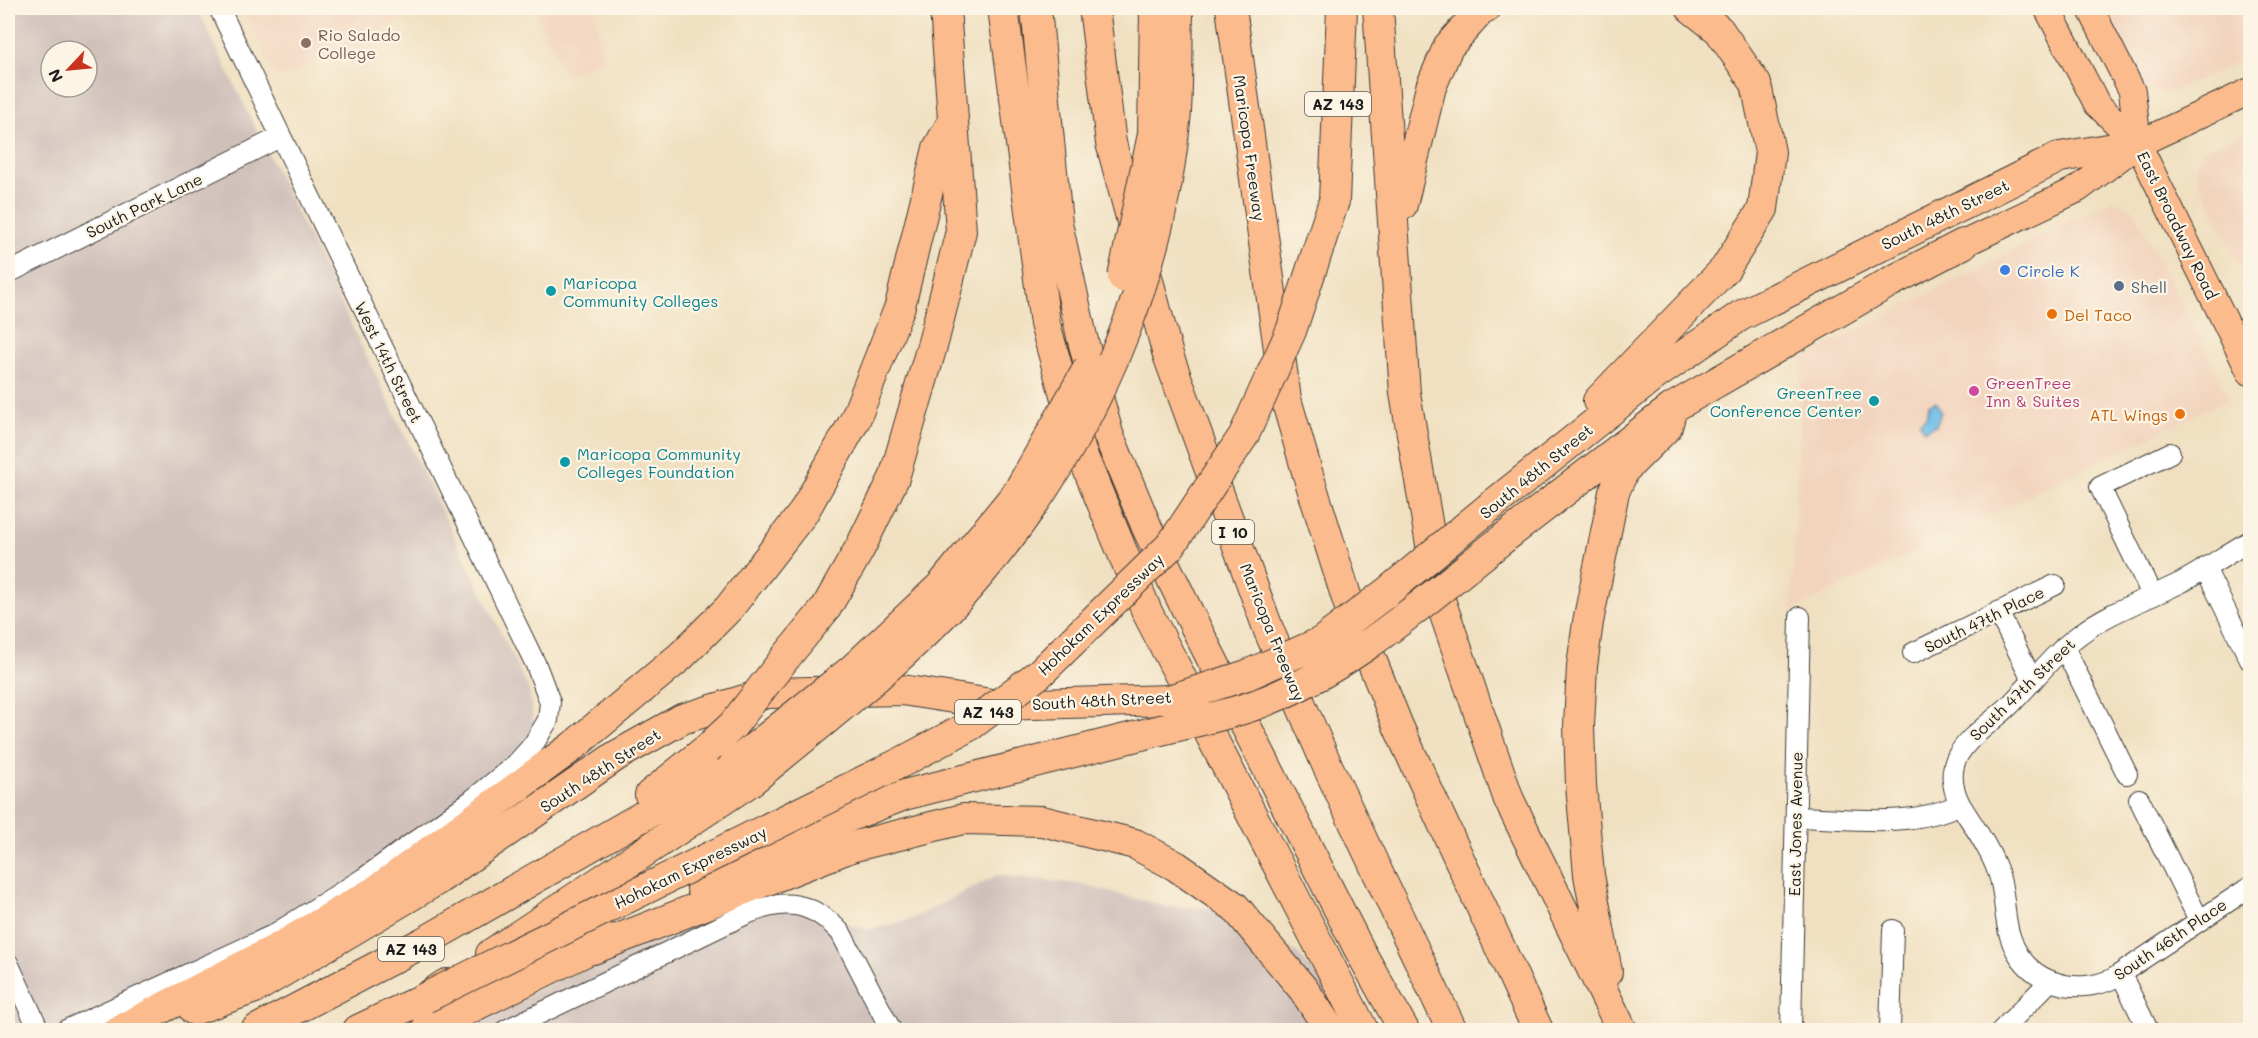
<svg xmlns="http://www.w3.org/2000/svg" width="2258" height="1038" font-family="Mali,sans-serif">
  <style>
    .built { fill: #f2d4be }
    .industrial { fill: #cfc0ba; fill-rule: evenodd }
    .water { fill: #6ebfe9; stroke: #456e82; stroke-width: 1.5 }
    .lines { fill: none; stroke-linecap: round; stroke-linejoin: round }
    .minor-casing { stroke: #3c3935; stroke-width: 22 }
    .major-casing { stroke: #3c3935; stroke-width: 28 }
    .highway-casing { stroke: #3c3935; stroke-width: 32 }
    .minor { stroke: #fff; stroke-width: 20 }
    .major { stroke: #fbbb8c; stroke-width: 26 }
    .highway { stroke: #fbbb8c; stroke-width: 30 }
    .highway-bridge-casing { stroke: #3c3935; stroke-width: 32; stroke-linecap: butt }
    .highway-bridge { stroke: #fbbb8c; stroke-width: 30 }
    .education-dot { fill: #8d6e63; stroke: #fcf5e5; stroke-width: 2 }
    .shop-dot { fill: #3f7fe0; stroke: #fcf5e5; stroke-width: 2 }
    .service-dot { fill: #5c6f8a; stroke: #fcf5e5; stroke-width: 2 }
    .culture-dot { fill: #0f9aa8; stroke: #fcf5e5; stroke-width: 2 }
    .food-dot { fill: #e8710a; stroke: #fcf5e5; stroke-width: 2 }
    .hotel-dot { fill: #d1479c; stroke: #fcf5e5; stroke-width: 2 }
    .labels { text-anchor: middle; dominant-baseline: central; stroke-width: 4.5; stroke-linejoin: round; paint-order: stroke }
    .shield { fill: #fcf5e5; stroke: #5f5d58; stroke-width: 1.5 }
    .shield-label { font-size: 15px; font-weight: bold; fill: #1c1c1c }
    .education-label { font-size: 16px; fill: #785e54; stroke: #fcf5e5; text-anchor: start }
    .street-label { font-size: 16px; fill: #1c1c1c; stroke: #fcf5e5 }
    .shop-label { font-size: 16px; fill: #366cbe; stroke: #fcf5e5; text-anchor: start }
    .culture-label { font-size: 16px; fill: #0d838f; stroke: #fcf5e5; text-anchor: start }
    .service-label { font-size: 16px; fill: #4e5e75; stroke: #fcf5e5; text-anchor: start }
    .food-label { font-size: 16px; fill: #c56008; stroke: #fcf5e5; text-anchor: start }
    .hotel-label { font-size: 16px; fill: #b23c85; stroke: #fcf5e5; text-anchor: start }
  </style>
  <rect width="100%" height="100%" fill="#fcf5e5"/>
  <filter id="ink" filterUnits="userSpaceOnUse"><feTurbulence type="fractalNoise" baseFrequency=".0167" numOctaves="2"/><feDisplacementMap in="SourceGraphic" scale="12" xChannelSelector="R" yChannelSelector="G"/><feConvolveMatrix kernelMatrix="1 2 1 2 8 2 1 2 1" color-interpolation-filters="sRGB"/></filter>
  <filter id="wash" filterUnits="userSpaceOnUse"><feTurbulence type="fractalNoise" baseFrequency=".008" numOctaves="4" result="noise"/><feDisplacementMap in="SourceGraphic" scale="24" xChannelSelector="R" yChannelSelector="G"/><feGaussianBlur stdDeviation="1.35" result="paint"/><feColorMatrix in="noise" values="0 0 0 0 0 0 0 0 0 0 0 0 0 0 0 0 0 1.4 0 .05"/><feComposite in="paint" operator="in"/></filter>
  <g filter="url(#wash)">
    <rect width="100%" height="100%" fill="#f0e0c1"/>
    <!-- built -->
    <path class="built" d="M 241,8 L 427,8 L 278,79 Z
      M 533,8 L 595,8 L 604,61 L 565,75 Z
      M 2103,8 L 2250,8 L 2250,56 L 2169,93 L 2153,91 L 2142,85 Z
      M 2250,131 L 2250,288 L 2199,182 L 2195,165 L 2204,149 Z
      M 2114,199 L 2134,210 L 2230,398 L 1791,611 L 1802,358 Z"/>
    <!-- industrial -->
    <path class="industrial" d="M 8,8 L 197,8 L 529,690 L 534,727 L 513,769 L 344,906 L 88,1030 L 8,1030 ZM 51,51 L 87,51 L 87,87 L 51,87 Z
      M 997,875 L 1079,884 L 1168,907 L 1233,908 L 1298,954 L 1367,1030 L 451,1030 L 741,894 L 869,930 L 914,918 Z"/>
    <!-- water -->
    <path class="water" d="M 1936,402 L 1941,412 L 1936,425 L 1924,430 L 1920,422 L 1926,417 L 1929,404 Z"/>
  </g>
  <g filter="url(#ink)">
    <g class="lines">
      <defs>
        <path id="minor" d="M 8,273 L 280,137
          M 2205,568 L 2250,660
          M 2152,595 L 2100,487 L 2170,453
          M 1998,612 L 2032,679
          M 2064,647 L 2127,774
          M 1913,653 L 2055,585
          M 2139,799 L 2199,920
          M 1960,804 C 1974,827 1989,847 1998,872 C 2006,894 2003,915 2010,936 C 2023,981 2074,998 2114,978 L 2250,887
          M 1796,817 C 1850,818 1910,829 1960,804 C 1935,754 1978,735 2009,706 C 2033,682 2052,655 2079,635 C 2110,611 2146,600 2180,583 C 2204,571 2226,554 2250,541
          M 8,963 L 39,1030
          M 2121,974 L 2148,1030
          M 66,1030 L 273,935 L 364,878 L 472,800 L 516,764 L 533,745 L 548,720 L 550,702 L 536,665 L 219,8
          M 506,1030 L 744,915 C 783,898 811,900 841,933 L 891,1030
          M 1791,1030 L 1800,617
          M 1890,1030 L 1893,930
          M 2002,1030 L 2050,981"/>
        <path id="major" d="M 2047,8 L 2097,104 L 2138,144
          M 2090,8 L 2132,91 L 2138,144 L 2250,372
          M 1963,244 L 2078,189 L 2138,144 L 2250,91"/>
        <path id="highway" d="M 1003,8 L 1045,324 L 1081,452 L 1147,612 L 1363,1030
          M 1036,8 L 1057,223 L 1082,337 L 1108,434 L 1148,530 L 1186,608 L 1360,951 L 1404,1030
          M 1094,8 L 1111,143 L 1168,355 L 1269,631 L 1327,765 L 1452,1030
          M 1231,8 L 1286,399 L 1308,475 L 1348,602 L 1398,726 L 1538,1030
          M 1378,8 L 1405,393 L 1441,603 L 1509,800 L 1622,1030
          M 1334,201 L 1342,8
          M 1402,205 L 1431,87 L 1448,47 L 1480,11 L 1486,8
          M 1598,401 L 1725,269 L 1763,209 L 1770,152 L 1756,84 L 1719,30 L 1691,8
          M 1491,506 L 1654,376 L 1740,316 L 2060,157 L 2138,144
          M 1504,538 L 1672,408 L 1890,282 L 1963,244
          M 786,657 L 826,608 L 860,548 L 894,478 L 934,339 L 961,231 L 945,8
          M 650,795 L 707,749
          M 702,889 L 781,843 L 904,795 L 1141,735
          M 593,949 L 851,847 L 963,819 L 1042,821 L 1135,844 L 1176,866 L 1235,907 L 1304,990 L 1330,1030
          M 491,954 L 751,781
          M 1607,972 L 1589,875 L 1581,785 L 1579,726 L 1582,666 L 1588,622 L 1614,492 L 1624,470 L 1667,427 L 1672,408
          M 194,1010 L 255,988 L 437,880 L 616,756 L 682,719 L 767,693 L 902,690 L 998,705 L 1169,700
          M 120,1030 L 282,946 L 374,892 L 572,747 L 681,656 L 729,608 L 803,513 L 855,420 L 900,306 L 938,148 L 952,123
          M 256,1030 L 424,942 L 735,763
          M 358,1030 L 425,998 L 446,984
          M 426,1030 L 610,939"/>
      </defs>
      <!-- minor casing -->
      <use href="#minor" class="minor-casing"/>
      <!-- major casing -->
      <use href="#major" class="major-casing"/>
      <!-- highway casing -->
      <use href="#highway" class="highway-casing"/>
      <!-- minor -->
      <use href="#minor" class="minor"/>
      <!-- major -->
      <use href="#major" class="major"/>
      <!-- highway -->
      <use href="#highway" class="highway"/>
      <defs>
        <path id="highway-bridge" d="M 1123,277 L 1153,134 L 1155,8
          M 1169,700 L 1247,675 L 1321,642 L 1386,593 L 1491,506
          M 1141,735 C 1178,725 1219,718 1255,705 C 1349,671 1427,599 1504,538
          M 707,749 L 733,725 L 786,657
          M 735,763 L 853,669 L 941,586 L 1018,492 L 1089,367
          M 751,781 C 829,716 914,653 980,574 C 1090,444 1162,281 1176,111 C 1178,79 1177,46 1178,14
          M 425,998 L 904,761 L 971,725 L 1040,673 L 1171,545 L 1244,435 L 1291,331 L 1334,201"/>
      </defs>
      <!-- highway-bridge casing -->
      <use href="#highway-bridge" class="highway-bridge-casing"/>
      <!-- highway-bridge -->
      <use href="#highway-bridge" class="highway-bridge"/>
    </g>
  </g>
  <!-- markers -->
  <circle class="education-dot" cx="306" cy="43" r="6"/>
  <circle class="shop-dot" cx="2005" cy="270" r="6"/>
  <circle class="service-dot" cx="2119" cy="286" r="6"/>
  <g class="culture-dot">
    <circle cx="551" cy="291" r="6"/>
    <circle cx="1874" cy="401" r="6"/>
    <circle cx="565" cy="462" r="6"/>
  </g>
  <g class="food-dot">
    <circle cx="2052" cy="314" r="6"/>
    <circle cx="2180" cy="414" r="6"/>
  </g>
  <circle class="hotel-dot" cx="1974" cy="391" r="6"/>
  <g class="labels">
    <!-- shield labels -->
    <g class="shield">
      <rect x="1305" y="92" width="66" height="24" rx="4.5"/>
      <rect x="1212" y="520" width="42" height="24" rx="4.5"/>
      <rect x="955" y="700" width="66" height="24" rx="4.5"/>
      <rect x="378" y="937" width="66" height="24" rx="4.5"/>
    </g>
    <g class="shield-label">
      <text x="1338" y="104">AZ 143</text>
      <text x="1233" y="532">I 10</text>
      <text x="988" y="712">AZ 143</text>
      <text x="411" y="949">AZ 143</text>
    </g>
    <!-- education labels -->
    <g class="education-label">
      <text x="318" y="34">Rio Salado<tspan x="318" dy="18">College</tspan></text>
    </g>
    <!-- street labels -->
    <g class="street-label">
      <text transform="translate(1250 148) rotate(82)">Maricopa Freeway</text>
      <text transform="translate(144 205) rotate(-26)">South Park Lane</text>
      <text transform="translate(1945 214) rotate(-26)">South 48th Street</text>
      <text transform="translate(2178 225) rotate(64)">East Broadway Road</text>
      <text transform="translate(389 362) rotate(64)">West 14th Street</text>
      <text transform="translate(1536 471) rotate(-39)">South 48th Street</text>
      <text transform="translate(1100 614) rotate(-44)">Hohokam Expressway</text>
      <text transform="translate(1984 619) rotate(-26)">South 47th Place</text>
      <text transform="translate(1273 632) rotate(68)">Maricopa Freeway</text>
      <text transform="translate(2022 689) rotate(-44)">South 47th Street</text>
      <text transform="translate(1102 700) rotate(-3)">South 48th Street</text>
      <text transform="translate(600 770) rotate(-33)">South 48th Street</text>
      <text transform="translate(1795 824) rotate(-89)">East Jones Avenue</text>
      <text transform="translate(690 867) rotate(-26)">Hohokam Expressway</text>
      <text transform="translate(2170 939) rotate(-34)">South 46th Place</text>
    </g>
    <!-- shop labels -->
    <g class="shop-label">
      <text x="2017" y="270">Circle K</text>
    </g>
    <!-- culture labels -->
    <g class="culture-label">
      <text x="563" y="282">Maricopa<tspan x="563" dy="18">Community Colleges</tspan></text>
      <text x="1862" y="392" text-anchor="end">GreenTree<tspan x="1862" dy="18">Conference Center</tspan></text>
      <text x="577" y="453">Maricopa Community<tspan x="577" dy="18">Colleges Foundation</tspan></text>
    </g>
    <!-- service labels -->
    <g class="service-label">
      <text x="2131" y="286">Shell</text>
    </g>
    <!-- food labels -->
    <g class="food-label">
      <text x="2064" y="314">Del Taco</text>
      <text x="2168" y="414" text-anchor="end">ATL Wings</text>
    </g>
    <!-- hotel labels -->
    <g class="hotel-label">
      <text x="1986" y="382">GreenTree<tspan x="1986" dy="18">Inn &amp; Suites</tspan></text>
    </g>
  </g>
  <!-- margin -->
  <rect width="2258" height="1038" fill="none" stroke="#fcf5e5" stroke-width="30"/>
  <!-- north arrow -->
  <g transform="translate(69 69) rotate(244)"><circle r="28" fill="#fcf5e5" stroke="#a29e95" stroke-width="1.5"/>
  <path d="M0-4.5L10 22L0 15L-10 22Z" fill="#c8321e"/>
  <text y="-9" font-size="16" font-weight="bold" text-anchor="middle" fill="#1c1c1c">N</text>
  </g>
</svg>
